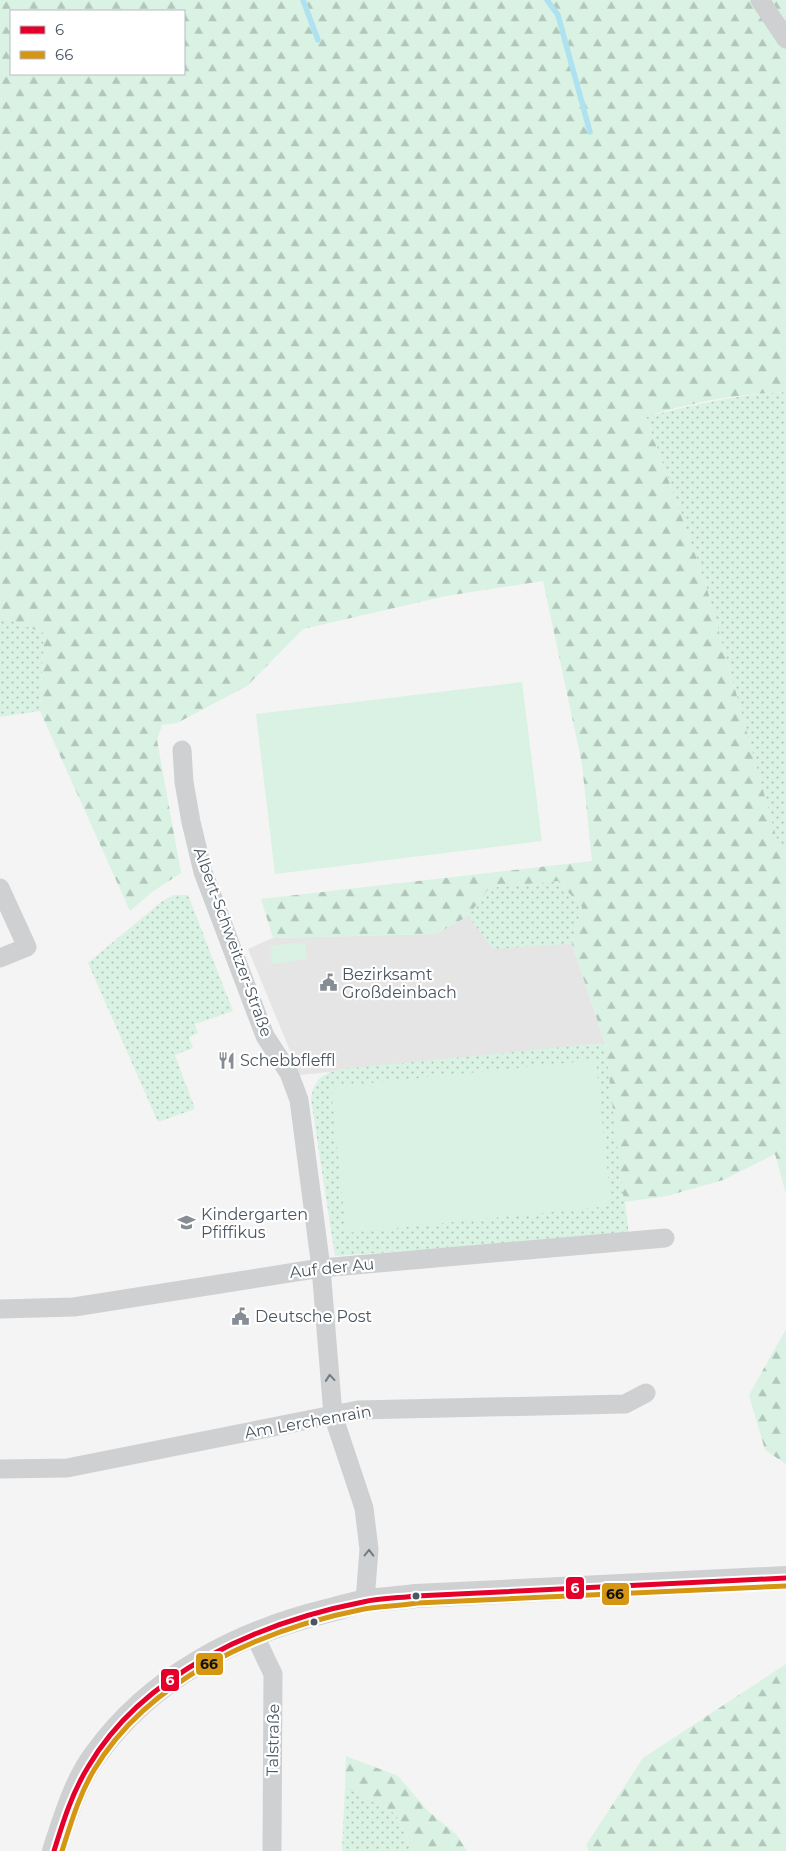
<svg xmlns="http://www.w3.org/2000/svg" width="786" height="1851" font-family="Montserrat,sans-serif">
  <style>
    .education { fill: #e6e5e6 }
    .grass { fill: url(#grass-dots) }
    .forest { fill: url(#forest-firs); fill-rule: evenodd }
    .garden { fill: #d9f2e3 }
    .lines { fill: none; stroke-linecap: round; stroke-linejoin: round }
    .stream { stroke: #aee2f0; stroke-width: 5.5 }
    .minor { stroke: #ced0d2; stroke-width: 19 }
    .tertiary { stroke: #ced0d2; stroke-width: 24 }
    .bus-1-casing { stroke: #fff; stroke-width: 9 }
    .bus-2-casing { stroke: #fff; stroke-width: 9 }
    .bus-1 { stroke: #e4002b; stroke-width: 5 }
    .bus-2 { stroke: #d49613; stroke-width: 5 }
    .oneway { stroke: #727b83 }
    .bus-dot { fill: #4a5661; stroke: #fff; stroke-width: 2 }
    .labels { text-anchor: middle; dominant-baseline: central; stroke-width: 4.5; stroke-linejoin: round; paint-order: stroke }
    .street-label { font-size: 16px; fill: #4a5661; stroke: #fff }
    .poi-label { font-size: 16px; fill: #4a5661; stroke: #fff; text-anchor: start }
    .line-badge { stroke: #fff; stroke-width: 2 }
    .badge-label { font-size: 14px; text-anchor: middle; font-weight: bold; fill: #fff }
    .pale-badge-label { font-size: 14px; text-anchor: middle; font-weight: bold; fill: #111 }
  </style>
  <defs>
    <pattern id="grass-dots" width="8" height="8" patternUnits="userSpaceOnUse" patternTransform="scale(1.25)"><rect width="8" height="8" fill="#d9f2e3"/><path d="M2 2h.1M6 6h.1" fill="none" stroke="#b2c7bb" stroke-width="1.8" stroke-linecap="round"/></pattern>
    <pattern id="forest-firs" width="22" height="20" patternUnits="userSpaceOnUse" patternTransform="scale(1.25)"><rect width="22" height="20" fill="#d9f2e3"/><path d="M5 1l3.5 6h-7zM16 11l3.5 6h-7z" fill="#b2c7bb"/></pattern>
  </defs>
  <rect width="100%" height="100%" fill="#f4f4f4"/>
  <!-- education -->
  <path class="education" d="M 558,881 L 572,944 L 605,1043 L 300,1075 L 248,949 L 273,938 L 436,934 L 489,888 Z"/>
  <!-- grass -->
  <path class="grass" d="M 786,392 L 786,845 L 779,848 L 706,585 L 646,417 C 693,405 738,394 786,392 Z
    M 0,613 L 4,618 L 44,633 L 40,711 L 0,717 Z
    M 558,881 L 582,907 L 572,944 L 493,949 L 468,916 L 489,888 Z
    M 174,895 L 188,895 L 233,1011 L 195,1024 L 198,1033 L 189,1037 L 193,1048 L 175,1055 L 195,1109 L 158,1122 L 88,963 L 161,902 Z
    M 605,1043 L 629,1235 L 335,1256 L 311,1100 C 314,1079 321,1074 342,1069 Z
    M 345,1787 L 396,1814 L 412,1851 L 342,1851 Z"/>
  <!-- forest -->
  <path class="forest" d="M 0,0 L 786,0 L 786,392 C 739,394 691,402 646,417 L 706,585 L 779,847 L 786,845 L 786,1194 L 775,1154 L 723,1180 L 667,1196 L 624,1202 L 605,1043 L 572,944 L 582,907 L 558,881 L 489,888 L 468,916 L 436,934 L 273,938 L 261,899 L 592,861 L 582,764 L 543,581 L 446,596 L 303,629 L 247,686 L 177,723 L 162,725 L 157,740 L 181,873 L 152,892 L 130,911 L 40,711 L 44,633 L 4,618 L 0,613 ZM 11,11 L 184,11 L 184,74 L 11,74 Z
    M 786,1329 L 786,1464 L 765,1450 L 749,1395 Z
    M 786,1664 L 786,1851 L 589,1851 L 586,1845 L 643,1758 Z
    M 346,1756 L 398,1776 L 428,1811 L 456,1834 L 467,1851 L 412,1851 L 396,1814 L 345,1787 Z"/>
  <!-- garden -->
  <path class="garden" d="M 522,682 L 542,841 L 275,874 L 256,714 Z
    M 305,942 L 307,959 L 272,964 L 270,946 Z
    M 596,1060 L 611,1206 L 346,1233 L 331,1087 Z"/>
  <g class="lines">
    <!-- stream -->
    <path class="stream" d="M 303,0 L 318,40
      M 547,0 L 558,15 L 590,132"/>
    <!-- minor -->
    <path class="minor" d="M 760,0 L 786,39
      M 182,750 L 184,782 L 191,822 L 203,872 L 265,1036 L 289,1073 L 299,1100 L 321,1268 L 333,1415 L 364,1508 L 369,1549 L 365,1601
      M 0,888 L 27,947 L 0,958
      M 0,1309 L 74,1307 L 321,1268 L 665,1238
      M 0,1469 L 67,1468 L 358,1410 L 625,1404 L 646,1393
      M 254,1634 L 273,1674 L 272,1851"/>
    <!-- tertiary -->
    <path class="tertiary" d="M 54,1851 C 65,1818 75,1782 96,1754 C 151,1678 237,1633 327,1611 C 340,1608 354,1603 367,1601 C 384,1599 400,1598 416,1596 L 786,1578"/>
    <defs>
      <path id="bus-1" d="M 54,1851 C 63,1822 72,1793 88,1767 C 143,1673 260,1622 363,1602 C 380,1598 399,1598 416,1596 L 786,1578"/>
      <path id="bus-2" d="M 62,1851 C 71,1823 79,1795 94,1770 C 149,1678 263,1629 364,1609 C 381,1606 399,1606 417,1603 L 786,1586"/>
    </defs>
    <!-- bus-1 casing -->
    <use href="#bus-1" class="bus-1-casing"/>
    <!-- bus-2 casing -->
    <use href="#bus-2" class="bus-2-casing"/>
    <!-- bus-1 -->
    <use href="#bus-1" class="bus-1"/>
    <!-- bus-2 -->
    <use href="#bus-2" class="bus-2"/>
  </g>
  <!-- one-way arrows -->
  <defs><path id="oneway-chevron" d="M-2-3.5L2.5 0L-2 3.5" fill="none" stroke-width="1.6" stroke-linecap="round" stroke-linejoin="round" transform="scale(1.25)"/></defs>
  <g class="oneway">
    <use href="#oneway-chevron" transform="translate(330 1378) rotate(-95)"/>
    <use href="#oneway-chevron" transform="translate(369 1553) rotate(-89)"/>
  </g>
  <!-- icons -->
  <defs>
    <symbol id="civic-bare" viewBox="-9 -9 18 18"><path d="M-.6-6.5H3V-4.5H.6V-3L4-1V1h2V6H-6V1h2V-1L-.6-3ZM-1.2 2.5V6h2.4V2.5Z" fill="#868d94" stroke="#fff" stroke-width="2.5" paint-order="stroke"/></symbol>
    <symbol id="restaurant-bare" viewBox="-9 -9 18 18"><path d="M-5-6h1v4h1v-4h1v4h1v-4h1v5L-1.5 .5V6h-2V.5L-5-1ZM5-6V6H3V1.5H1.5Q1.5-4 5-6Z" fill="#868d94" stroke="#fff" stroke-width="2.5" paint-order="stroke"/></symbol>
    <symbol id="school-bare" viewBox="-9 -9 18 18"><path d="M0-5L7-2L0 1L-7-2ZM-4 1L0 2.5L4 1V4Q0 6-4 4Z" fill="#868d94" stroke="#fff" stroke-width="2.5" paint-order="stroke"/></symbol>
  </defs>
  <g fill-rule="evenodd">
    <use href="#civic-bare" x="316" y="970" width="25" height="25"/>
    <use href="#restaurant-bare" x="214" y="1048" width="25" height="25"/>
    <use href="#school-bare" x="174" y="1210" width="25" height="25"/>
    <use href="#civic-bare" x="228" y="1304" width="25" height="25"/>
  </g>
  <!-- markers -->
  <g class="bus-dot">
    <circle cx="416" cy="1596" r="4.5"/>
    <circle cx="314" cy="1622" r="4.5"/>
  </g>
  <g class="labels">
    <!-- street labels -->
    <g class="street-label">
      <text transform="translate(233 942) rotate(70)">Albert-Schweitzer-Straße</text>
      <text transform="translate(332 1268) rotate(-6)">Auf der Au</text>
      <text transform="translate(308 1422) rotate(-10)">Am Lerchenrain</text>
      <text transform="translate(273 1740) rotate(-89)">Talstraße</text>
    </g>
    <!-- poi labels -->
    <g class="poi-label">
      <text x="342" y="974">Bezirksamt<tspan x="342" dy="18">Großdeinbach</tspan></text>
      <text x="240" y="1060">Schebbfleffl</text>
      <text x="201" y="1214">Kindergarten<tspan x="201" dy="18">Pfiffikus</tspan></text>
      <text x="255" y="1316">Deutsche Post</text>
    </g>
  </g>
  <g class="line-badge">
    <rect x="565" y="1576" width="20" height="24" rx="5" fill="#e4002b"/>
    <rect x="601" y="1582" width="29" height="24" rx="5" fill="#d49613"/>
    <rect x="195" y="1652" width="29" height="24" rx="5" fill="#d49613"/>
    <rect x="160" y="1668" width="20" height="24" rx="5" fill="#e4002b"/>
  </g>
  <g class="badge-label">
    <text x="575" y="1593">6</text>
    <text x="170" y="1685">6</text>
  </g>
  <g class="pale-badge-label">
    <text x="615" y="1599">66</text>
    <text x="209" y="1669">66</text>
  </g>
  <!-- legend -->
  <rect x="10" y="10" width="175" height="65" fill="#ffffff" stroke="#b7bbc0"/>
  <rect x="20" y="26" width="25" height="8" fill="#e4002b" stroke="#b7bbc0"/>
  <text x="55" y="35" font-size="15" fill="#4a5661">6</text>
  <rect x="20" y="51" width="25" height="8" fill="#d49613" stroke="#b7bbc0"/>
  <text x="55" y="60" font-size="15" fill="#4a5661">66</text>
</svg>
